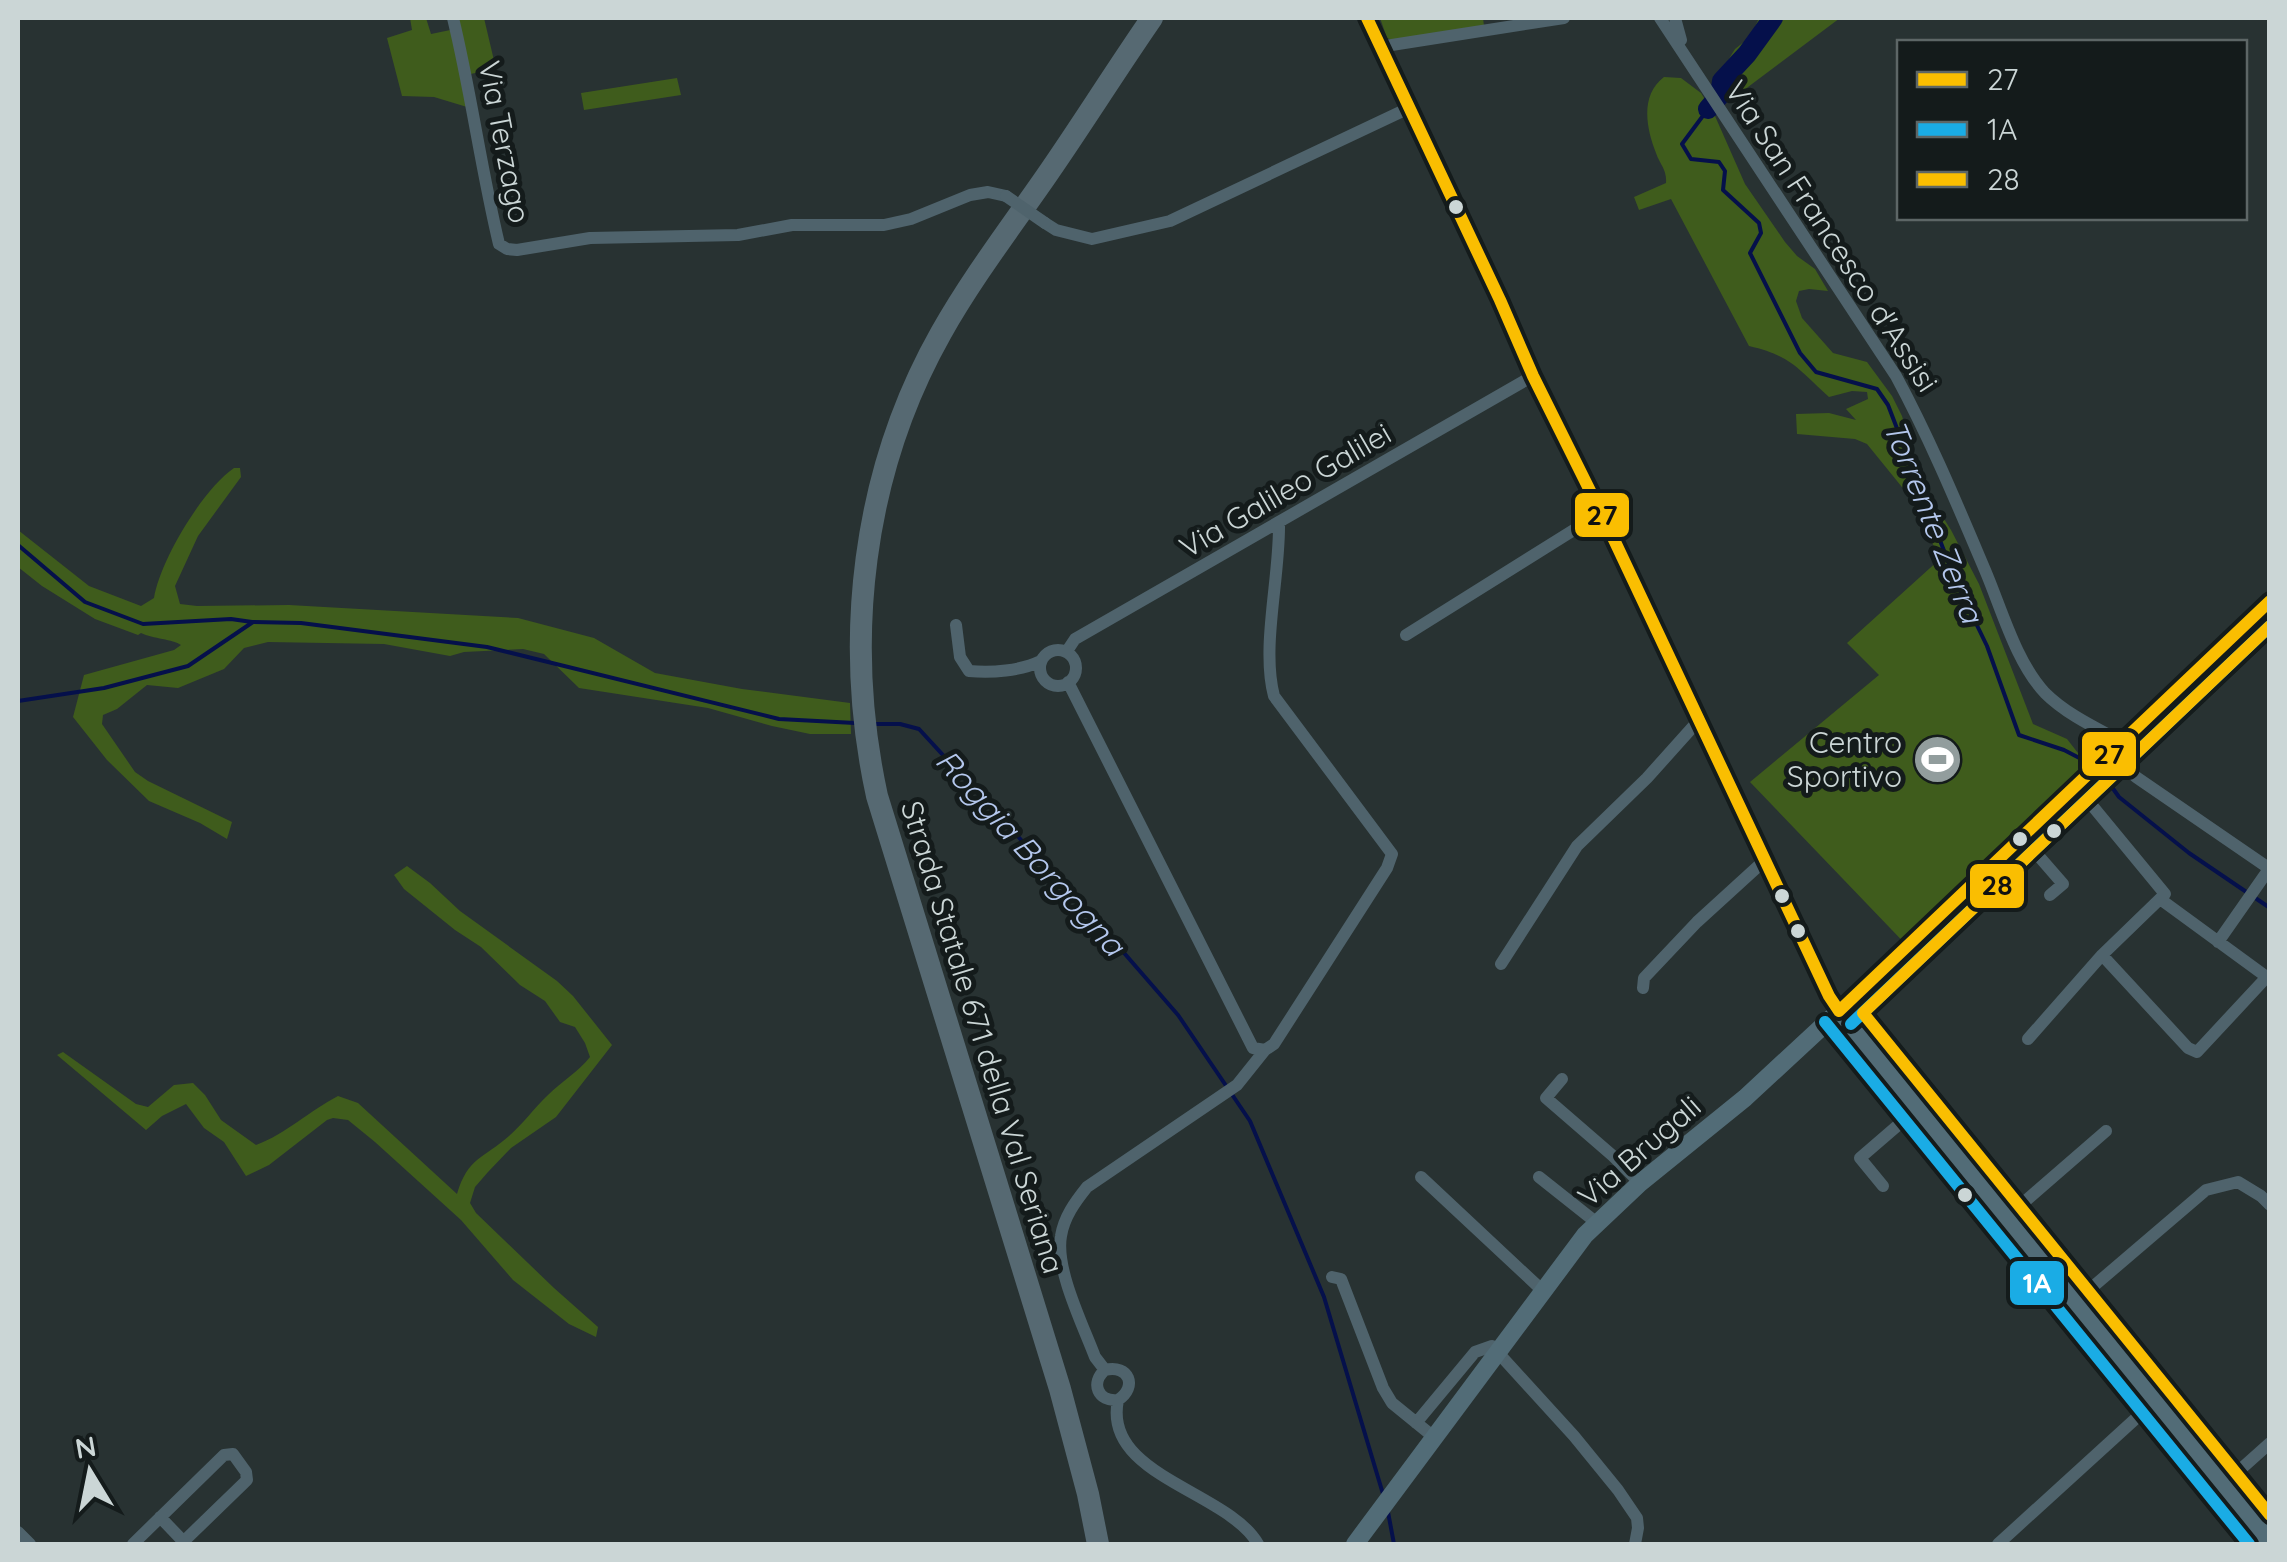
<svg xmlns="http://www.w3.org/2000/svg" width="2287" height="1562" font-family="Quicksand,sans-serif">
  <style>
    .green { fill: #3f5c1c }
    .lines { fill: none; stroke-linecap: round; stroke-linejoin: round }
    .stream { stroke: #05104b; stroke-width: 4 }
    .river { stroke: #05104b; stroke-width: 20 }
    .street { stroke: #4f636c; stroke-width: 12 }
    .secondary { stroke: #526c77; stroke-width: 18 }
    .highway { stroke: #566972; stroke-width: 22 }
    .street-bridge { stroke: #4f636c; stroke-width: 12 }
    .bus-1-casing { stroke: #141b1b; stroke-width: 20 }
    .bus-2-casing { stroke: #141b1b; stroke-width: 20 }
    .bus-3-casing { stroke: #141b1b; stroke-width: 20 }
    .bus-1 { stroke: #fabe01; stroke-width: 12 }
    .bus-2 { stroke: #1aace5; stroke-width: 12 }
    .bus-3 { stroke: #fabe01; stroke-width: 12 }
    .bus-dot { fill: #cbd6d6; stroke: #141b1b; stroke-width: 4 }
    .labels { text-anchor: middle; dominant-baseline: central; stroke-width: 10; stroke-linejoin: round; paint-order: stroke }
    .street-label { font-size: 30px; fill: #cbd6d6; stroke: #141b1b }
    .poi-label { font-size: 30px; fill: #cbd6d6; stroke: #141b1b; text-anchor: end }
    .water-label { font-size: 32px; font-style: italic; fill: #b4c7ed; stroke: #141b1b }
    .line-badge { stroke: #141b1b; stroke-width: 4 }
    .badge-label { font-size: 28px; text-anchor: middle; font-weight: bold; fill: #fff }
    .pale-badge-label { font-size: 28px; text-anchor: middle; font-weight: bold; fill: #111 }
  </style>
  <rect width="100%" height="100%" fill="#283232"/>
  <!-- green -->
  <path class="green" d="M 410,18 L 426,18 L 431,34 L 460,28 L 459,18 L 484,18 L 496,69 L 460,76 L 467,107 L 434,97 L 402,96 L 387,38 L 412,30 Z
    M 1380,18 L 1483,18 L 1484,26 L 1392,40 L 1387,38 Z
    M 1759,18 L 1840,18 L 1728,102 L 1714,83 L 1735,49 L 1750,37 Z
    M 1664,77 L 1681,78 L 1701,93 L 1715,116 L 1745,184 L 1785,242 L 1797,256 L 1815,269 L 1828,291 L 1809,289 L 1799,291 L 1796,301 L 1802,318 L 1833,353 L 1867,362 L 1892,396 L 1902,416 L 1918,471 L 1929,495 L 1951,530 L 1979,584 L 2033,724 L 2067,739 L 2078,753 L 2115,766 L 1914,953 L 1750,782 L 1879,675 L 1847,643 L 1940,559 L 1910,497 L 1867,444 L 1855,439 L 1797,434 L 1796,414 L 1829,413 L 1856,420 L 1846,409 L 1868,399 L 1867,392 L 1852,391 L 1829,397 C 1798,369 1792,356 1749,346 L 1671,199 L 1639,210 L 1634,197 L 1666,183 C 1667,169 1660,165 1656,153 C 1646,128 1640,95 1664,77 Z
    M 677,78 L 681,95 L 584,110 L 581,93 Z
    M 234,468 L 240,468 L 241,477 L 198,536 L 175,586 L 180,604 L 197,606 L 289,605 L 518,618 L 594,638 L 655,673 L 742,689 L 850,703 L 851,734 L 810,734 L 772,726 L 708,708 L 579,688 L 544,654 L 523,649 L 464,652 L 450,656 L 384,644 L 268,642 L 244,648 L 224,669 L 178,688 L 147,685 L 117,709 L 103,715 L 102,724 L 135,772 L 148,781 L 232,822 L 227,839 L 200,823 L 149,801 L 107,760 L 73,717 L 84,675 L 174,650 L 181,645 C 173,639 153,639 141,633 L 138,635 L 95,619 L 42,586 L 18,567 L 18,530 L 89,586 L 141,606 L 154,598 C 160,561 202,490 234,468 Z
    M 407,866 L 430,883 L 460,911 L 557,981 L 573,996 L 612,1045 L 556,1117 L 511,1148 L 488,1172 L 475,1187 L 470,1203 L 476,1213 L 554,1288 L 598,1327 L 596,1337 L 569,1324 L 513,1280 L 461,1220 L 375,1142 L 348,1120 L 333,1118 L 327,1120 L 269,1165 L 246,1176 L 224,1142 L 204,1128 L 186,1104 L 162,1116 L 146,1130 L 57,1055 L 63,1052 L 136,1104 L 148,1107 L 174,1085 L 193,1083 L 205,1095 L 221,1120 L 256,1145 C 286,1134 309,1111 338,1096 L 358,1103 L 457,1194 C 468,1157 483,1159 509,1136 C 523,1124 534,1108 548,1095 C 561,1082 578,1072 590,1057 L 585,1043 L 575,1027 L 560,1022 L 545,1001 L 520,985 L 481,947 L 455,930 L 404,889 L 394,875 Z"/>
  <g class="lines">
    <!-- stream -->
    <path class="stream" d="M 1708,109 L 1682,144 L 1691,159 L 1719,162 L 1725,171 L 1723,190 L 1759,223 L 1761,233 L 1750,253 L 1800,353 L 1816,372 L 1877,389 L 1888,405 L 1956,582 L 1987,646 L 2019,735 L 2064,750 L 2091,764
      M 18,545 L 85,602 L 143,624 L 231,619 L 252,622
      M 18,701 L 104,688 L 188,666 L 253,622 L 301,623 L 487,647 L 779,719 L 855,723
      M 874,724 L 900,724 L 919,729 L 1105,931 L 1178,1015 L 1250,1121 L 1324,1297 L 1383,1494
      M 2099,769 L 2119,797 L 2189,853 L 2270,908
      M 1388,1512 L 1394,1544"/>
    <!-- river -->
    <path class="river" d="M 1708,109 L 1720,95 L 1722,81 L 1747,54 L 1773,18"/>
    <!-- street -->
    <path class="street" d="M 453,18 C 471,92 481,169 499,244 L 507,249 L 517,250 L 590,238 L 738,235 L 792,225 L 884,225 L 911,219 L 970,195 L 988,192 L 1006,196
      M 1660,18 L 1896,376 C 1930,439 1957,504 1985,570 C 2002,610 2016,662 2045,693 C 2066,714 2096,728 2122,742
      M 1675,18 L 1681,40
      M 1379,47 L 1564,18
      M 1045,223 L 1056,230 L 1092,239 L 1170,221 L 1409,108
      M 956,625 L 960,657 L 969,671 C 992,673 1020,671 1041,661
      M 1406,635 L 1601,513
      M1040 668a18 18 0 1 1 36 0a18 18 0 1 1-36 0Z
      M 1067,651 L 1075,639 L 1533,376
      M 1068,682 L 1253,1048 L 1265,1050 L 1274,1044 L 1387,868 L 1392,854 L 1274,696 C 1261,647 1280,577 1279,523
      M 2110,754 L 2136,777 L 2270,869
      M 2022,837 L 2063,884 L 2050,895
      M 2218,942 L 2269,869
      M 2102,955 L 2188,1048 L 2197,1052 L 2264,980 L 2264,975 L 2160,899
      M 1501,964 L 1577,846 L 1647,778 L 1699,720
      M 1643,988 L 1644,978 L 1697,922 L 1765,860
      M 2028,1039 L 2102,955 L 2165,894 L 2076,786
      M 1562,1079 L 1546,1098 L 1613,1156 L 1640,1183
      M 1421,1177 L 1543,1291
      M 1539,1177 L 1597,1223
      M 1883,1186 L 1860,1158 L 1918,1108
      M 2007,1217 L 2106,1131
      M 1332,1277 L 1341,1279 L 1383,1388 L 1392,1403 L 1435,1438
      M 2075,1302 L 2206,1190 L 2238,1182 L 2261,1196 L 2270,1205
      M 1105,1370 L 1095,1357 C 1083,1325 1055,1269 1061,1236 C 1064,1217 1075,1202 1087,1187 L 1237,1085 L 1265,1050
      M 1105,1370 C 1129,1364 1138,1387 1118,1400 C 1102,1476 1228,1491 1258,1544
      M 1105,1370 C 1090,1383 1098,1402 1118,1400
      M 1416,1423 L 1475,1352 L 1492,1346 L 1574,1436 L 1618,1490 L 1637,1518 L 1638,1528 L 1635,1544
      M 2223,1485 L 2270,1443
      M 160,1517 L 183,1541
      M 18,1532 L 30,1544
      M 133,1544 L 224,1455 L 233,1454 L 246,1472 L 247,1480 L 181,1544
      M 1998,1544 L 2155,1401"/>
    <!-- secondary -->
    <path class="secondary" d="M 1367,18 L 1500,300 L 1533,376 L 1609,529 L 1829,996 L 1839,1011 L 2270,1543
      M 1355,1544 L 1585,1235 L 1640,1183 L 1745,1098 L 1839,1011 L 2270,601"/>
    <!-- highway -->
    <path class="highway" d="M 1098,1544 L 1088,1494 L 1060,1389 L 877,796 C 843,640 862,473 941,333 C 972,278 1011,227 1047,175 C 1083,123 1116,70 1152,18"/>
    <!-- street-bridge -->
    <path class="street-bridge" d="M 1006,196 L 1045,223"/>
    <defs>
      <path id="bus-1" d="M 1367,18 L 1500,300 L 1533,376 L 1609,529 L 1829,996 L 1839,1011
        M 1839,1011 L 2270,601"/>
      <path id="bus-2" d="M 1825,1022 L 2249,1544
        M 1851,1024 L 2270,626"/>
      <path id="bus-3" d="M 2270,626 L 1863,1013 L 2270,1515"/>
    </defs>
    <!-- bus-1 casing -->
    <use href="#bus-1" class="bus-1-casing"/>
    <!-- bus-2 casing -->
    <use href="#bus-2" class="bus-2-casing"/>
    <!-- bus-3 casing -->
    <use href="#bus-3" class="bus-3-casing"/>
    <!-- bus-1 -->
    <use href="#bus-1" class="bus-1"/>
    <!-- bus-2 -->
    <use href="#bus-2" class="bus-2"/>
    <!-- bus-3 -->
    <use href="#bus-3" class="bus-3"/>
  </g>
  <!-- icons -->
  <defs>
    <symbol id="stadium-disc" viewBox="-11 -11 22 22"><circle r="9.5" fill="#929d9d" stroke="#141b1b"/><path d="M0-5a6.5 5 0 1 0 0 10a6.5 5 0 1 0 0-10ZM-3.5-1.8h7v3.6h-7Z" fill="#fff"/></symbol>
  </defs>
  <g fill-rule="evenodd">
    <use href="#stadium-disc" x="1910" y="732" width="55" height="55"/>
  </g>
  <!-- markers -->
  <g class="bus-dot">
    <circle cx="1456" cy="207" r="9"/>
    <circle cx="2054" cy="831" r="9"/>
    <circle cx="2020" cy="839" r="9"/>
    <circle cx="1782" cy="896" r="9"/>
    <circle cx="1798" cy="931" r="9"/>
    <circle cx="1965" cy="1195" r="9"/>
  </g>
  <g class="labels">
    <!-- street labels -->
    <g class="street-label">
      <text transform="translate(505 142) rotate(79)">Via Terzago</text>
      <text transform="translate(1832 236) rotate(57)">Via San Francesco d'Assisi</text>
      <text transform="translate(1285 490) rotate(-30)">Via Galileo Galilei</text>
      <text transform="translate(983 1037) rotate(73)">Strada Statale 671 della Val Seriana</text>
      <text transform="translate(1639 1151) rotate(-41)">Via Brugali</text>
    </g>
    <!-- poi labels -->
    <g class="poi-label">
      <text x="1902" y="742">Centro<tspan x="1902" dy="34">Sportivo</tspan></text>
    </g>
    <!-- water labels -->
    <g class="water-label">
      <text transform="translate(1934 521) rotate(68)">Torrente Zerra</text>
      <text transform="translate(1031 852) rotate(48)">Roggia Borgogna</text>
    </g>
  </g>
  <g class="line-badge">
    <rect x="1573" y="491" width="58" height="48" rx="10" fill="#fabe01"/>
    <rect x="2080" y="730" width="58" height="48" rx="10" fill="#fabe01"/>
    <rect x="1968" y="862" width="58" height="48" rx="10" fill="#fabe01"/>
    <rect x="2008" y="1259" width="58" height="48" rx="10" fill="#1aace5"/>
  </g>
  <g class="badge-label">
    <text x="2037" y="1293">1A</text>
  </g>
  <g class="pale-badge-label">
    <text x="1602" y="525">27</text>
    <text x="2109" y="764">27</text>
    <text x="1997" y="895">28</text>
  </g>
  <!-- border -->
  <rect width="2287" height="1562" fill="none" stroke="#cbd6d6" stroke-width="40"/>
  <!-- legend -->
  <rect x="1897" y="40" width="350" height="180" fill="#141b1b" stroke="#5d6666" stroke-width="2.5"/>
  <rect x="1917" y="72" width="50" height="15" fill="#fabe01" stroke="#5d6666" stroke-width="2.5"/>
  <text x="1987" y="90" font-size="30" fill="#cbd6d6">27</text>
  <rect x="1917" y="122" width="50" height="15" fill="#1aace5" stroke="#5d6666" stroke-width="2.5"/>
  <text x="1987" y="140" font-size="30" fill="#cbd6d6">1A</text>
  <rect x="1917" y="172" width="50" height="15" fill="#fabe01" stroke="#5d6666" stroke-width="2.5"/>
  <text x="1987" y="190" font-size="30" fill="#cbd6d6">28</text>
  <!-- north arrow -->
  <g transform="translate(90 1472) rotate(350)" stroke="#141b1b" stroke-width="8" paint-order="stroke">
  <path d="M0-8L18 38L0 25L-18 38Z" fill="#cbd6d6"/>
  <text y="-15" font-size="28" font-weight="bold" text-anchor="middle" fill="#cbd6d6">N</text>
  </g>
</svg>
